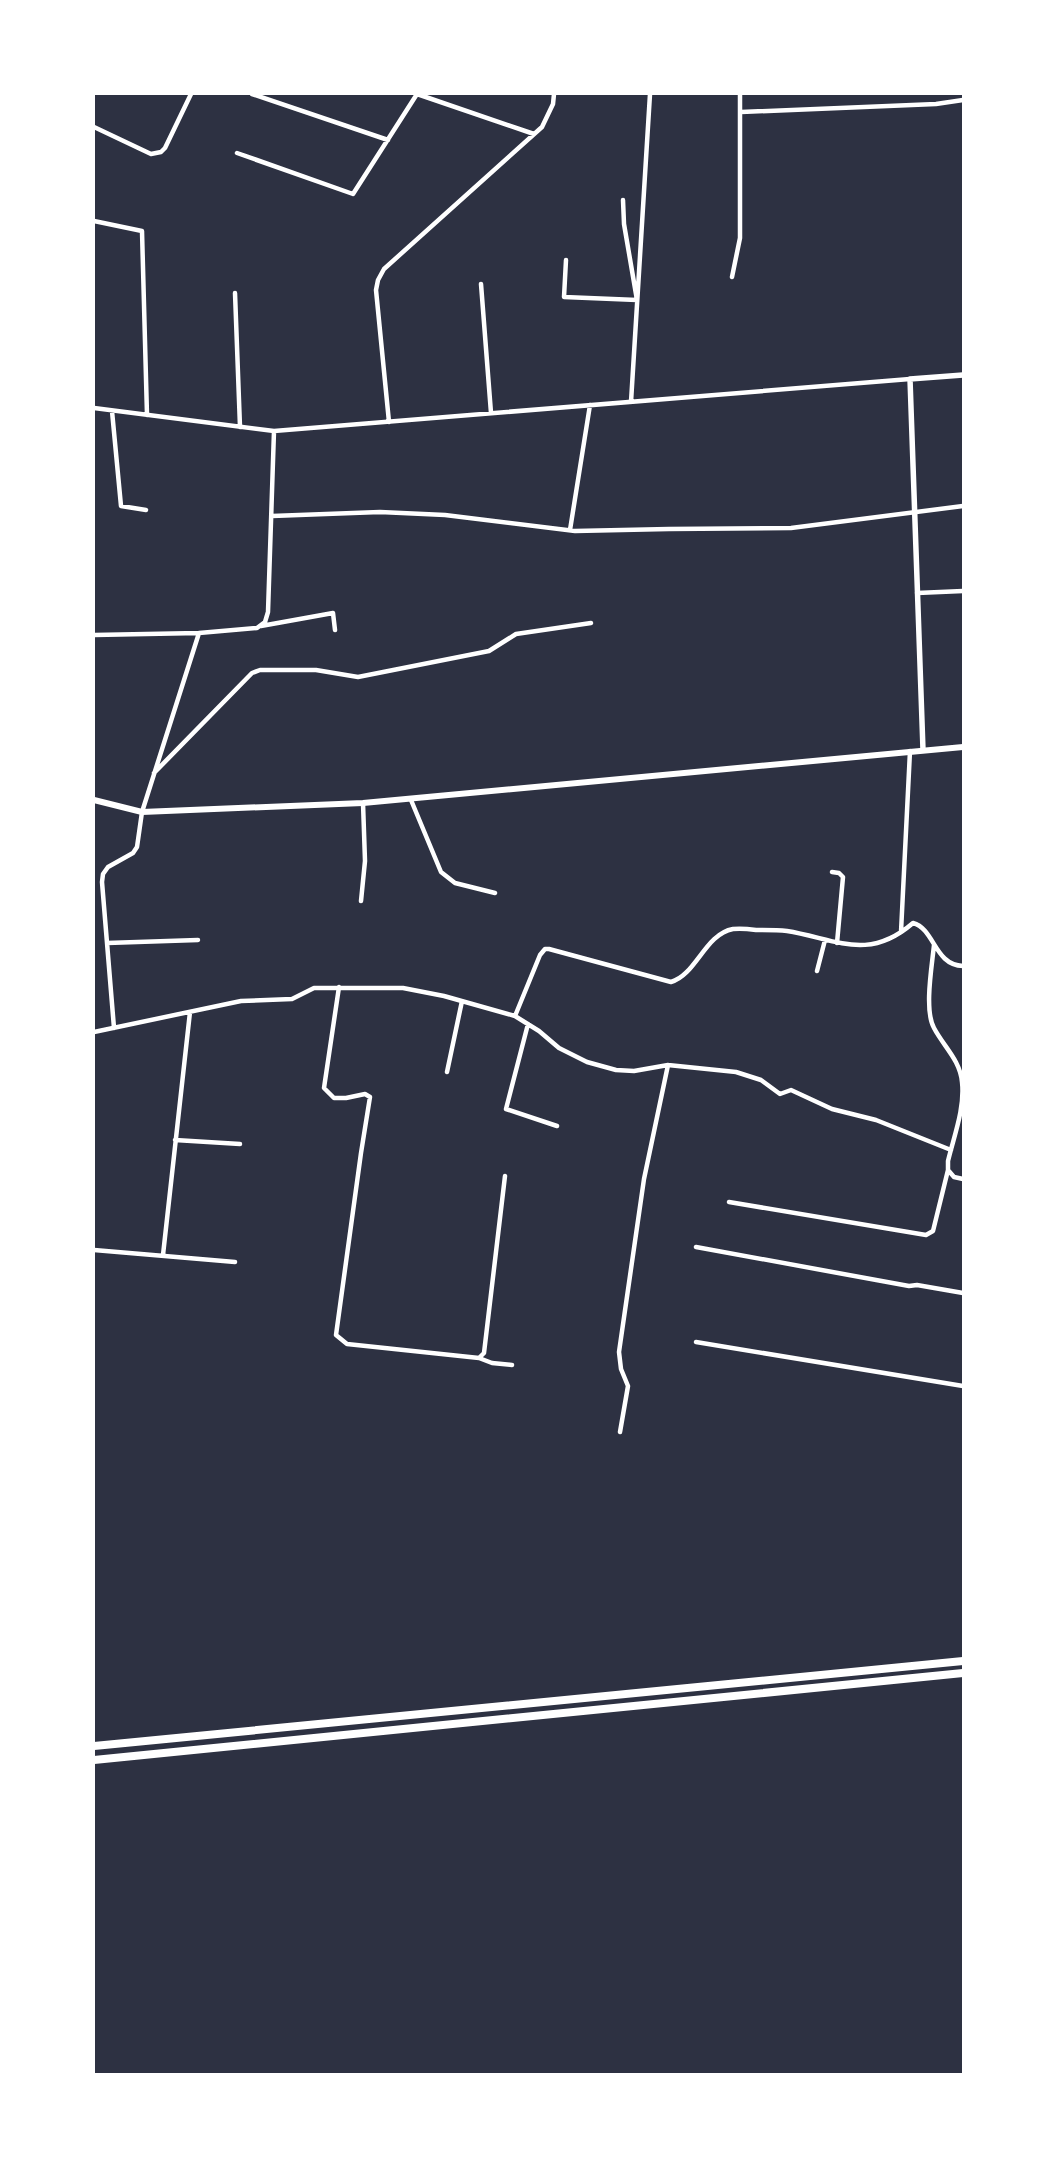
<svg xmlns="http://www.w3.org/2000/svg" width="1057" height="2168" font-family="'Sofia Sans Condensed',sans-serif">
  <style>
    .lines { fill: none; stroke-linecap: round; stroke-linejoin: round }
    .minor { stroke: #fff; stroke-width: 4.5 }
    .tertiary { stroke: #fff; stroke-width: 5.5 }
    .secondary { stroke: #fff; stroke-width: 6 }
    .trunk { stroke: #fff; stroke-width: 8 }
  </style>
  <rect width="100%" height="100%" fill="#2d3142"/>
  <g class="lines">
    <!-- minor -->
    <path class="minor" d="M 252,94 L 388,140
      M 417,94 L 534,134
      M 741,112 L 936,104 L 963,100
      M 94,127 L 151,154 L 161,152 L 165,148 L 191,94
      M 237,153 L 353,194 L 417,94
      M 94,221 L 142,231 L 147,415
      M 566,260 L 564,297 L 637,300 L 624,224 L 623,200
      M 732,277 L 740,238 L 740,94
      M 481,284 L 491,413
      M 235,293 L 240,427
      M 631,402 L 650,94
      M 94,408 L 274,431 L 910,379
      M 112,411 L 121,506 L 146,510
      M 389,422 L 376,290 L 378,280 L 384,269 L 542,127 L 553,104 L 554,94
      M 272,516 L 380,512 L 445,515 L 575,531 L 669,529 L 791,528 L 963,506
      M 570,530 L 590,405
      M 917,593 L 963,591
      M 261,626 L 333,613 L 335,630
      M 94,635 L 199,633 L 257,628 L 265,622 L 268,612 L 274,431
      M 154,773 L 252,673 L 260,670 L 316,670 L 358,677 L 489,651 L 516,634 L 591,623
      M 411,800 L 441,872 L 455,883 L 495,893
      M 832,872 L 839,873 L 843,877 L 837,943
      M 361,901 L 365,861 L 363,803
      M 901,932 L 910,751
      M 107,943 L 198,940
      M 934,945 C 932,966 924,1010 934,1028 C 944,1047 960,1060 962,1082 C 965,1108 954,1136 948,1161 L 948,1170 L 954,1177 L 963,1179
      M 817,971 L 825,940
      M 339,987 L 324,1088 L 334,1098 L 346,1098 L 365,1094 L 370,1097 L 361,1153 L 336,1335 L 347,1344 L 479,1358 L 484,1353 L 505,1176
      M 515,1016 L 540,955 L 545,949 L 549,949 L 671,982 C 696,975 705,934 733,929 C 741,928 749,929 756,930 C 766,930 777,930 787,931 C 836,939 868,962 913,923 C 935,929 934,965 963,966
      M 528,1024 L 506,1109 L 557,1126
      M 114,1028 L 102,882 L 103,874 L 108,867 L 133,853 L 137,847 L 142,812 L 199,633
      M 94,1032 L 241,1001 L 292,999 L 314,988 L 403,988 L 444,996 L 515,1016 L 539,1031 L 559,1048 L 587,1062 L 616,1070 L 634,1071 L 668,1065 L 736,1072 L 761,1080 L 780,1094 L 791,1090 L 832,1109 L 876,1120 L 951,1150
      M 447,1072 L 462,1001
      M 175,1140 L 240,1144
      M 729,1202 L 926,1235 L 933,1231 L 948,1170
      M 696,1247 L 909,1286 L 917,1285 L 963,1293
      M 94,1250 L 235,1262
      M 163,1255 L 190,1012
      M 696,1342 L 963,1386
      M 479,1358 L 492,1363 L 512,1365
      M 620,1432 L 628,1386 L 621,1369 L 619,1352 L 644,1179 L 668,1065"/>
    <!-- tertiary -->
    <path class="tertiary" d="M 923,750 L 910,379 L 963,375"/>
    <!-- secondary -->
    <path class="secondary" d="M 94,800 L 142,812 L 363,803 L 963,747"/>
    <!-- trunk -->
    <path class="trunk" d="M 94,1746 L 963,1661
      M 94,1760 L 963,1673"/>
  </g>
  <!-- border -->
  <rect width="1057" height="2168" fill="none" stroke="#ffffff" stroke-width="190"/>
</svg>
